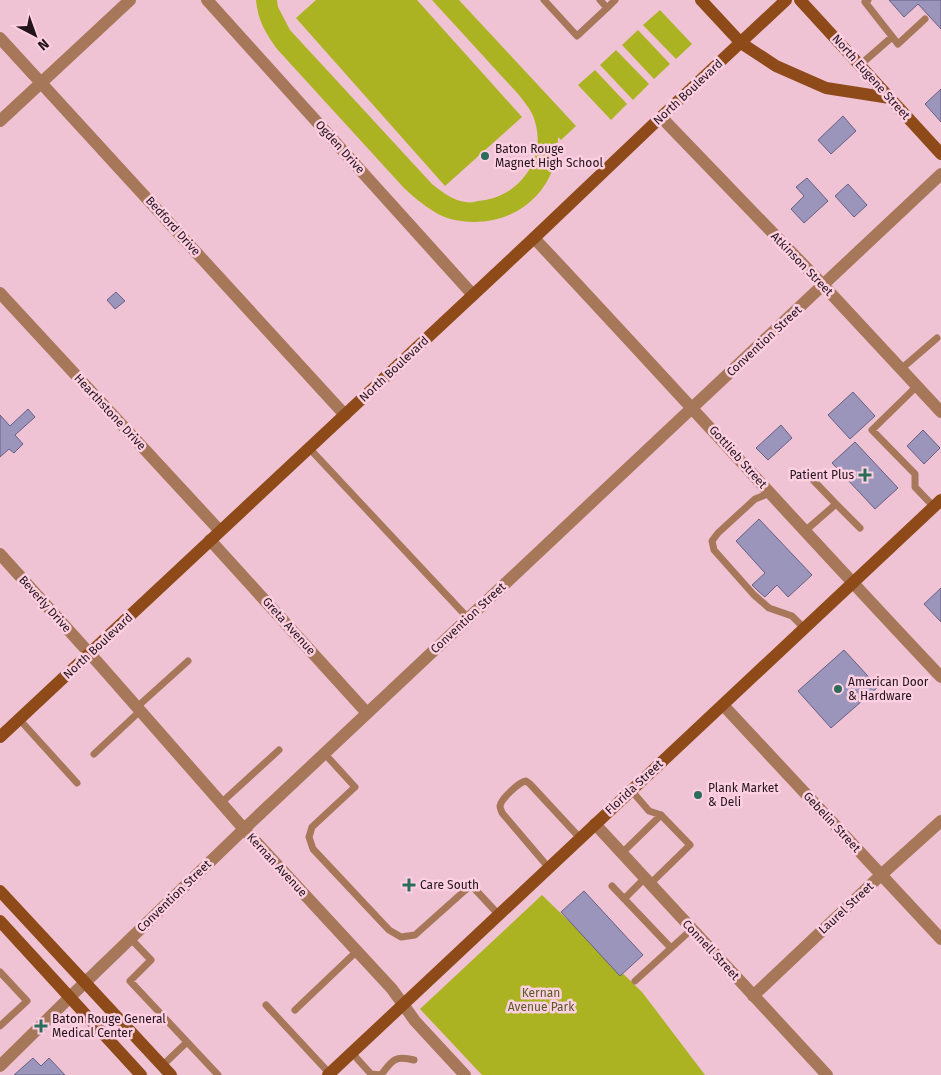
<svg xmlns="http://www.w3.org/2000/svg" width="941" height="1075" font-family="'Fira Sans',sans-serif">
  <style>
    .green { fill: #acb323 }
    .building { fill: #9b95bc; stroke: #666084 }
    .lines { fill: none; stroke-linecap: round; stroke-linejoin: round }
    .lane { stroke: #a7775a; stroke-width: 7 }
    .street { stroke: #a7775a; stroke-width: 12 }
    .secondary { stroke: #8e4a18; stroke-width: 12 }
    .poi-dot { fill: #2c6c5a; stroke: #fccfe1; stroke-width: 2 }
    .labels { text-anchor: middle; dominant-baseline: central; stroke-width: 5; stroke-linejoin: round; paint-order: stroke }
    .street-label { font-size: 12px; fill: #23131a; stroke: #fccfe1 }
    .poi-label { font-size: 12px; fill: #23131a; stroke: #fccfe1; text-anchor: start }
    .park-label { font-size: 12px; fill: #575b24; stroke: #fccfe1 }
  </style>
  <rect width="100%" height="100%" fill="#efc2d4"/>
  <!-- green -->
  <path class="green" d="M 256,0 L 277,0 L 278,7 L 290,30 L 432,184 C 442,192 454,201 466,202 C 470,203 474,202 478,201 C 517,199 547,160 535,122 C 533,112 525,103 519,95 L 432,0 L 459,0 L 576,126 L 561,140 L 558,137 C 559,194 510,231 455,220 C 437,217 417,200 404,188 L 277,49 C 265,32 258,21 256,0 Z
    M 316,0 L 417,0 L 522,117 L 445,186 L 296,18 Z
    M 660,10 L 692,44 L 676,59 L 643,25 Z
    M 638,30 L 670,64 L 654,79 L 622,45 Z
    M 616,50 L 649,84 L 633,100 L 600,65 Z
    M 595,70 L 627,104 L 611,120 L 578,85 Z
    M 542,895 L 642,992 L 705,1075 L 482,1075 L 420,1009 Z"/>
  <!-- building -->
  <path class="building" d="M 889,0 L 941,0 L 941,29 L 918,4 L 904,17 Z
    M 941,89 L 941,122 L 925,104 Z
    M 843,116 L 856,131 L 831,154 L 818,140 Z
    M 807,178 L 828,201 L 804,223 L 791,209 L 804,196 L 796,187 Z
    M 848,184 L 867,205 L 854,217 L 835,196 Z
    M 116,292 L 125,301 L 115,309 L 107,300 Z
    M 853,392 L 875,416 L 850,439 L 828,415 Z
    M 28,409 L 35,417 L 15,435 L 23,444 L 14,453 L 9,449 L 0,457 L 0,415 L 10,426 Z
    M 781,425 L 792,438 L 768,460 L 756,448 Z
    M 923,430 L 940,448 L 924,464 L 907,446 Z
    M 855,442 L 898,488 L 875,509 L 832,463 Z
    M 759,519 L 812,575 L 788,597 L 777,585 L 765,597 L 758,591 L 752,585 L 765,573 L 736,541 Z
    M 941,588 L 941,622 L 924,604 Z
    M 844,650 L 878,687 L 831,728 L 798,691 Z
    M 584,891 L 643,955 L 620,976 L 561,912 Z
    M 33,1058 L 41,1066 L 49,1058 L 65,1075 L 14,1075 Z"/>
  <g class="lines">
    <!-- lane -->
    <path class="lane" d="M 544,0 L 577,36 L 607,8
      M 600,0 L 607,8 L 615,0
      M 868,0 L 865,2 L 898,44 L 925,19
      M 860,65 L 892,37
      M 901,369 L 937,338
      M 917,386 L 872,430 L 915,474 L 915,487 L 934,507
      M 309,448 L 468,618
      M 814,481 L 836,504
      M 770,493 L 755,499 L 718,533 L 712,541 L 714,550 L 754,595 L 769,608 L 792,616 L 805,629
      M 805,531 L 836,504 L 860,528
      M 137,707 L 188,661
      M 19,719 L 77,783
      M 324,753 L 355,787 L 312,827 L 309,837 L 313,849 L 389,930 L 401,937 L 415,935 L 471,885 L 499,915
      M 94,754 L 140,711
      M 631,790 L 649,811 L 661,815
      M 221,803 L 279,750
      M 622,853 L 661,815 L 690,845 L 650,884
      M 549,868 L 503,814 C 502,813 500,808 500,806 C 501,799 519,782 526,781 L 530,784 L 580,838
      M 612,886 L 671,948
      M 624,899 L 645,878
      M 131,939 L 151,960 L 130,981 L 218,1075
      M 0,972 L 27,1001 L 0,1026
      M 635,981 L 692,929
      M 266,1005 L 330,1074
      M 295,1010 L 357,951
      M 352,1053 L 371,1074 L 381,1075
      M 163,1065 L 187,1042
      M 381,1075 C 392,1060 395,1055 414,1060"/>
    <!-- street -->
    <path class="street" d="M 207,0 L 473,295
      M 0,38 L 345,415
      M 661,117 L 823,285 L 941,412
      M 0,121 L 130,0
      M 534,238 C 671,384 804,532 941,677
      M 0,293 L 220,531
      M 210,540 L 367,713
      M 0,554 L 100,665 L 244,829 L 392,989 L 415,1021 L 465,1075
      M 723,705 L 941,939
      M 595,824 L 827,1075
      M 753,996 L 881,875 L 941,821
      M 0,1066 L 69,998 L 244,829 L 941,174"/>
    <!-- secondary -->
    <path class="secondary" d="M 701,0 L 741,43 L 776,66 L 826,88 L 890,98
      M 800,0 L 941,154
      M 0,737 L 534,238 L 661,117 L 786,0
      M 0,891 L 171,1075
      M 0,921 L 141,1075
      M 328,1075 L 941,500"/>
  </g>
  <!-- markers -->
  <g class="poi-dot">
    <circle cx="485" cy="156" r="5"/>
    <path d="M862.5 467.5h5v5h5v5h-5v5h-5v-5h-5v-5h5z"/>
    <circle cx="838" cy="689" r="5"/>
    <circle cx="698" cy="795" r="5"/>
    <path d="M406.5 877.5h5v5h5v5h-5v5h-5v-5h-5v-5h5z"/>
    <path d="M38.5 1018.5h5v5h5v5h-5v5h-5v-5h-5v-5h5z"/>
  </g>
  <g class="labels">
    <!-- street labels -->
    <g class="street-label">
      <text transform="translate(871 77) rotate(48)">North Eugene Street</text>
      <text transform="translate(688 92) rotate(-43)">North Boulevard</text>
      <text transform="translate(340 147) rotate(48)">Ogden Drive</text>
      <text transform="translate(173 226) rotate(48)">Bedford Drive</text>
      <text transform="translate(802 264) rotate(46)">Atkinson Street</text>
      <text transform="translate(764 341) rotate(-43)">Convention Street</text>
      <text transform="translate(394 369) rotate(-43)">North Boulevard</text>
      <text transform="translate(110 412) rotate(47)">Hearthstone Drive</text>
      <text transform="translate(738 457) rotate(48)">Gottlieb Street</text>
      <text transform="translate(45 604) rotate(48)">Beverly Drive</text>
      <text transform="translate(468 618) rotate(-43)">Convention Street</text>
      <text transform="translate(289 626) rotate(48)">Greta Avenue</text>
      <text transform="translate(98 646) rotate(-43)">North Boulevard</text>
      <text transform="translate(634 787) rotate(-43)">Florida Street</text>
      <text transform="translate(832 822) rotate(47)">Gebelin Street</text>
      <text transform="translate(277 865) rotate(47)">Kernan Avenue</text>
      <text transform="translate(174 896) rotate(-44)">Convention Street</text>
      <text transform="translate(846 908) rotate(-43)">Laurel Street</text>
      <text transform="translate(711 950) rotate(47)">Connell Street</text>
    </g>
    <!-- poi labels -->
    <g class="poi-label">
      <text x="495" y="149">Baton Rouge<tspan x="495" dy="14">Magnet High School</tspan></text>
      <text x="854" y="475" text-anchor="end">Patient Plus</text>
      <text x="848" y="682">American Door<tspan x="848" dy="14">&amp; Hardware</tspan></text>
      <text x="708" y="788">Plank Market<tspan x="708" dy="14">&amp; Deli</tspan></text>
      <text x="420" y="885">Care South</text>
      <text x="52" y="1019">Baton Rouge General<tspan x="52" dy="14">Medical Center</tspan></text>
    </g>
    <!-- park labels -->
    <g class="park-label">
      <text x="541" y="993">Kernan<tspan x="541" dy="14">Avenue Park</tspan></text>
    </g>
  </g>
  <!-- north arrow -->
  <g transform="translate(35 35) rotate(139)" stroke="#fccfe1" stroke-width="4" paint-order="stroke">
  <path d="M0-4L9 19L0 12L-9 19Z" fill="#23131a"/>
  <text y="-8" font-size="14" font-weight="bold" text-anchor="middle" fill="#23131a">N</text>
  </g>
</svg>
